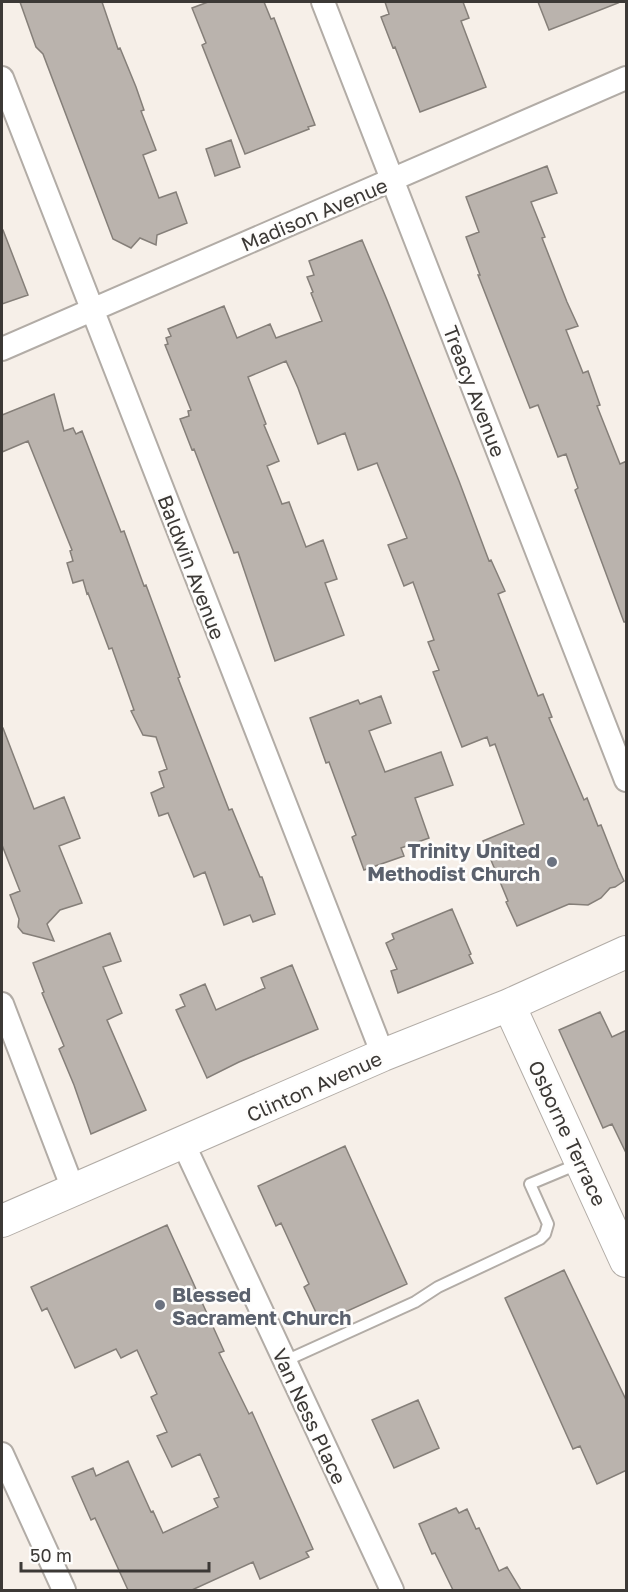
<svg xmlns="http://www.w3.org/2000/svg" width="628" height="1592" font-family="'Golos Text',sans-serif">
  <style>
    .building { fill: #bab3ad; stroke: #857f79; stroke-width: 1.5 }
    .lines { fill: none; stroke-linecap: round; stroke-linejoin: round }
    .lane-casing { stroke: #b2aca6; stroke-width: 14 }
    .street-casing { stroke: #b2aca6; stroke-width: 26 }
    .secondary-casing { stroke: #b2aca6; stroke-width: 34 }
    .lane { stroke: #fff; stroke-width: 10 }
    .street { stroke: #fff; stroke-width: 22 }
    .secondary { stroke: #fff; stroke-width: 32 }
    .worship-dot { fill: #6b7280; stroke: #fefdfc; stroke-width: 2 }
    .labels { text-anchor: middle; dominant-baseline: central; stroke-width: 5; stroke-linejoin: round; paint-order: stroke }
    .street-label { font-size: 20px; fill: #3c3936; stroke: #fefdfc }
    .worship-label { font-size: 20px; font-weight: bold; fill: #5b616d; stroke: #fefdfc; text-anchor: end }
  </style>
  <rect width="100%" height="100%" fill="#f6efe8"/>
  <!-- building -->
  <path class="building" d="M 20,2 L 102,2 L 118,49 L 120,48 L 136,87 L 144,110 L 141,111 L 156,150 L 143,155 L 159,198 L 176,192 L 187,223 L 157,235 L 156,245 L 140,238 L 131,248 L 113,239 L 43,54 L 36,47 Z
    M 208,2 L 264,2 L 271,19 L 274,18 L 315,125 L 308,127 L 309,129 L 245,154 L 202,45 L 206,43 L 192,8 Z
    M 385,2 L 463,2 L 469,18 L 461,21 L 486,87 L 420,112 L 395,47 L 393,48 L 381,17 L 389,14 Z
    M 538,2 L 617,2 L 618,3 L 549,30 Z
    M 231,140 L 240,167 L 215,176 L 206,149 Z
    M 547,166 L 557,193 L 531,202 L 545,237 L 542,238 L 567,302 L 578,326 L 566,330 L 583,373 L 588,371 L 600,405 L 597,406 L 620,464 L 627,461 L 627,622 L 624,622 L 575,490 L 578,488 L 566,454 L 558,457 L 538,405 L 530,408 L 478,275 L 480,275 L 466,237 L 479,232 L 466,197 Z
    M 2,230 L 3,230 L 28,295 L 2,304 Z
    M 362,240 L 387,300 L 459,481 L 489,561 L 491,560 L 505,591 L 498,594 L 538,696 L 543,694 L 552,717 L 549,718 L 584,800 L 587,798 L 598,826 L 601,825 L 618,868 L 624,881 L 615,887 L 610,888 L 601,898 L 588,905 L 569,904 L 517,926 L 506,902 L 508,901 L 483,841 L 524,824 L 495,744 L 490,746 L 487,737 L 462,747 L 433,672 L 439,670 L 428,642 L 434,640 L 413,582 L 404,586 L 388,545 L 407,538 L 377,463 L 358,470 L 345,433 L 318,444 L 298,388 L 286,361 L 248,377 L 266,424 L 264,425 L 279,461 L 267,466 L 282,504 L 289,502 L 306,547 L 323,540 L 337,579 L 325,583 L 344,635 L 275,661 L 238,552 L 234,553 L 194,449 L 192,450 L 180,419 L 189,416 L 188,411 L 191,410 L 165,345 L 168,344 L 166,338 L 171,336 L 168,329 L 224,306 L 237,338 L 270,324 L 276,338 L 322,321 L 311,293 L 313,292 L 307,277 L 314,275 L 309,261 Z
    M 54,394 L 64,431 L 73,428 L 76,434 L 82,431 L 121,532 L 124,531 L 144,586 L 146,585 L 180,677 L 178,678 L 229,810 L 232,809 L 260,877 L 262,877 L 275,914 L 253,922 L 250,915 L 224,925 L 205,872 L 194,877 L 168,813 L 159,816 L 151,793 L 164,787 L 159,772 L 167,769 L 156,737 L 143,735 L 131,711 L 134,710 L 112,648 L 109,649 L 88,593 L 87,594 L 83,580 L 73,583 L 67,563 L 73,561 L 70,551 L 72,550 L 28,441 L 2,452 L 2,415 Z
    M 381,696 L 391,723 L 369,731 L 385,772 L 441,752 L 453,785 L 415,798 L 429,838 L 401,848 L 404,856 L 364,870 L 352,837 L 356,835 L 329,762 L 326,763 L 310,718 L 358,700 L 360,704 Z
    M 2,728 L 3,728 L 34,809 L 64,797 L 80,838 L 59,846 L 82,903 L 60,910 L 47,924 L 54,941 L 23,933 L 18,927 L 19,919 L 10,895 L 20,891 L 2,845 Z
    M 452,909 L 471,954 L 469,955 L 473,963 L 398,993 L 391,971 L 397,969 L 386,943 L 394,939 L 392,934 Z
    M 110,933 L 121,961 L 103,967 L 122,1013 L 107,1020 L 146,1110 L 91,1134 L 74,1085 L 59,1049 L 64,1046 L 42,993 L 44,992 L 33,963 Z
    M 292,965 L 318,1029 L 239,1062 L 207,1078 L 176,1010 L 185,1006 L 180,995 L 205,984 L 216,1010 L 265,988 L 261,978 Z
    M 600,1012 L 612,1037 L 627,1030 L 627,1155 L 612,1124 L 603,1128 L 559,1030 Z
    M 345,1146 L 407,1284 L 321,1323 L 304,1287 L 309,1284 L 281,1223 L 276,1226 L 258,1186 Z
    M 167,1225 L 224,1351 L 219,1353 L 249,1414 L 252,1412 L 313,1549 L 306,1552 L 309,1557 L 260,1579 L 253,1562 L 192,1590 L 128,1590 L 95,1518 L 91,1520 L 72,1477 L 93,1468 L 96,1476 L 128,1461 L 151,1512 L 153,1511 L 163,1533 L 218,1507 L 214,1499 L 219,1497 L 200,1454 L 172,1467 L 157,1436 L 167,1432 L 151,1397 L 157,1394 L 137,1350 L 121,1358 L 116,1349 L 75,1368 L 47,1308 L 42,1311 L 31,1287 Z
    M 564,1270 L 627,1402 L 627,1470 L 597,1484 L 580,1446 L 573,1449 L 505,1298 Z
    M 418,1400 L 439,1448 L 394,1468 L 372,1420 Z
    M 456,1508 L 459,1513 L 467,1509 L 476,1529 L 479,1528 L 499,1571 L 507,1567 L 521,1590 L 453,1590 L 435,1553 L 432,1554 L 419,1524 Z"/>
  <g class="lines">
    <defs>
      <path id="lane" d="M 285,1361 L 415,1302 L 438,1287 L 540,1239 L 545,1234 L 548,1224 L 530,1184 L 578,1164"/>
      <path id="street" d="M 323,2 L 626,780
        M 2,78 L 383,1055
        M 2,349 L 626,78
        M 2,1004 L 73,1189
        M 183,1143 L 392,1590
        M 2,1454 L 64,1590"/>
      <path id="secondary" d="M 509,1005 L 626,1261
        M 2,1221 L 383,1055 L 509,1005 L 626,952"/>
    </defs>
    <!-- lane casing -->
    <use href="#lane" class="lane-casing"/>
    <!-- street casing -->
    <use href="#street" class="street-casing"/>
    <!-- secondary casing -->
    <use href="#secondary" class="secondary-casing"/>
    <!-- lane -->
    <use href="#lane" class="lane"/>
    <!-- street -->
    <use href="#street" class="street"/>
    <!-- secondary -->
    <use href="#secondary" class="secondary"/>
  </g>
  <!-- markers -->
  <g class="worship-dot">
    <circle cx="552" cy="862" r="6"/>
    <circle cx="160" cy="1305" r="6"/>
  </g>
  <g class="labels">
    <!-- street labels -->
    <g class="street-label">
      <text transform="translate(314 214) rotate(-23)">Madison Avenue</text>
      <text transform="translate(475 391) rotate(69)">Treacy Avenue</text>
      <text transform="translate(192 567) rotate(69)">Baldwin Avenue</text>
      <text transform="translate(314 1086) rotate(-24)">Clinton Avenue</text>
      <text transform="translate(568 1133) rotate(65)">Osborne Terrace</text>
      <text transform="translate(310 1416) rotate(65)">Van Ness Place</text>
    </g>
    <!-- worship labels -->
    <g class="worship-label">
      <text x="540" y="850">Trinity United<tspan x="540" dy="23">Methodist Church</tspan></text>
      <text x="172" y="1294" text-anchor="start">Blessed<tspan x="172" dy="23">Sacrament Church</tspan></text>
    </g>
  </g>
  <!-- border -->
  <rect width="628" height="1592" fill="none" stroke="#3c3936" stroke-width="6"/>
  <!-- scale -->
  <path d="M21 1562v9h188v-9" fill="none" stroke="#3c3936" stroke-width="3"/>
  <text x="30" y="1562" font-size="18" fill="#3c3936" stroke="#fefdfc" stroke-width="4.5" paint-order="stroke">50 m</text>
</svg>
